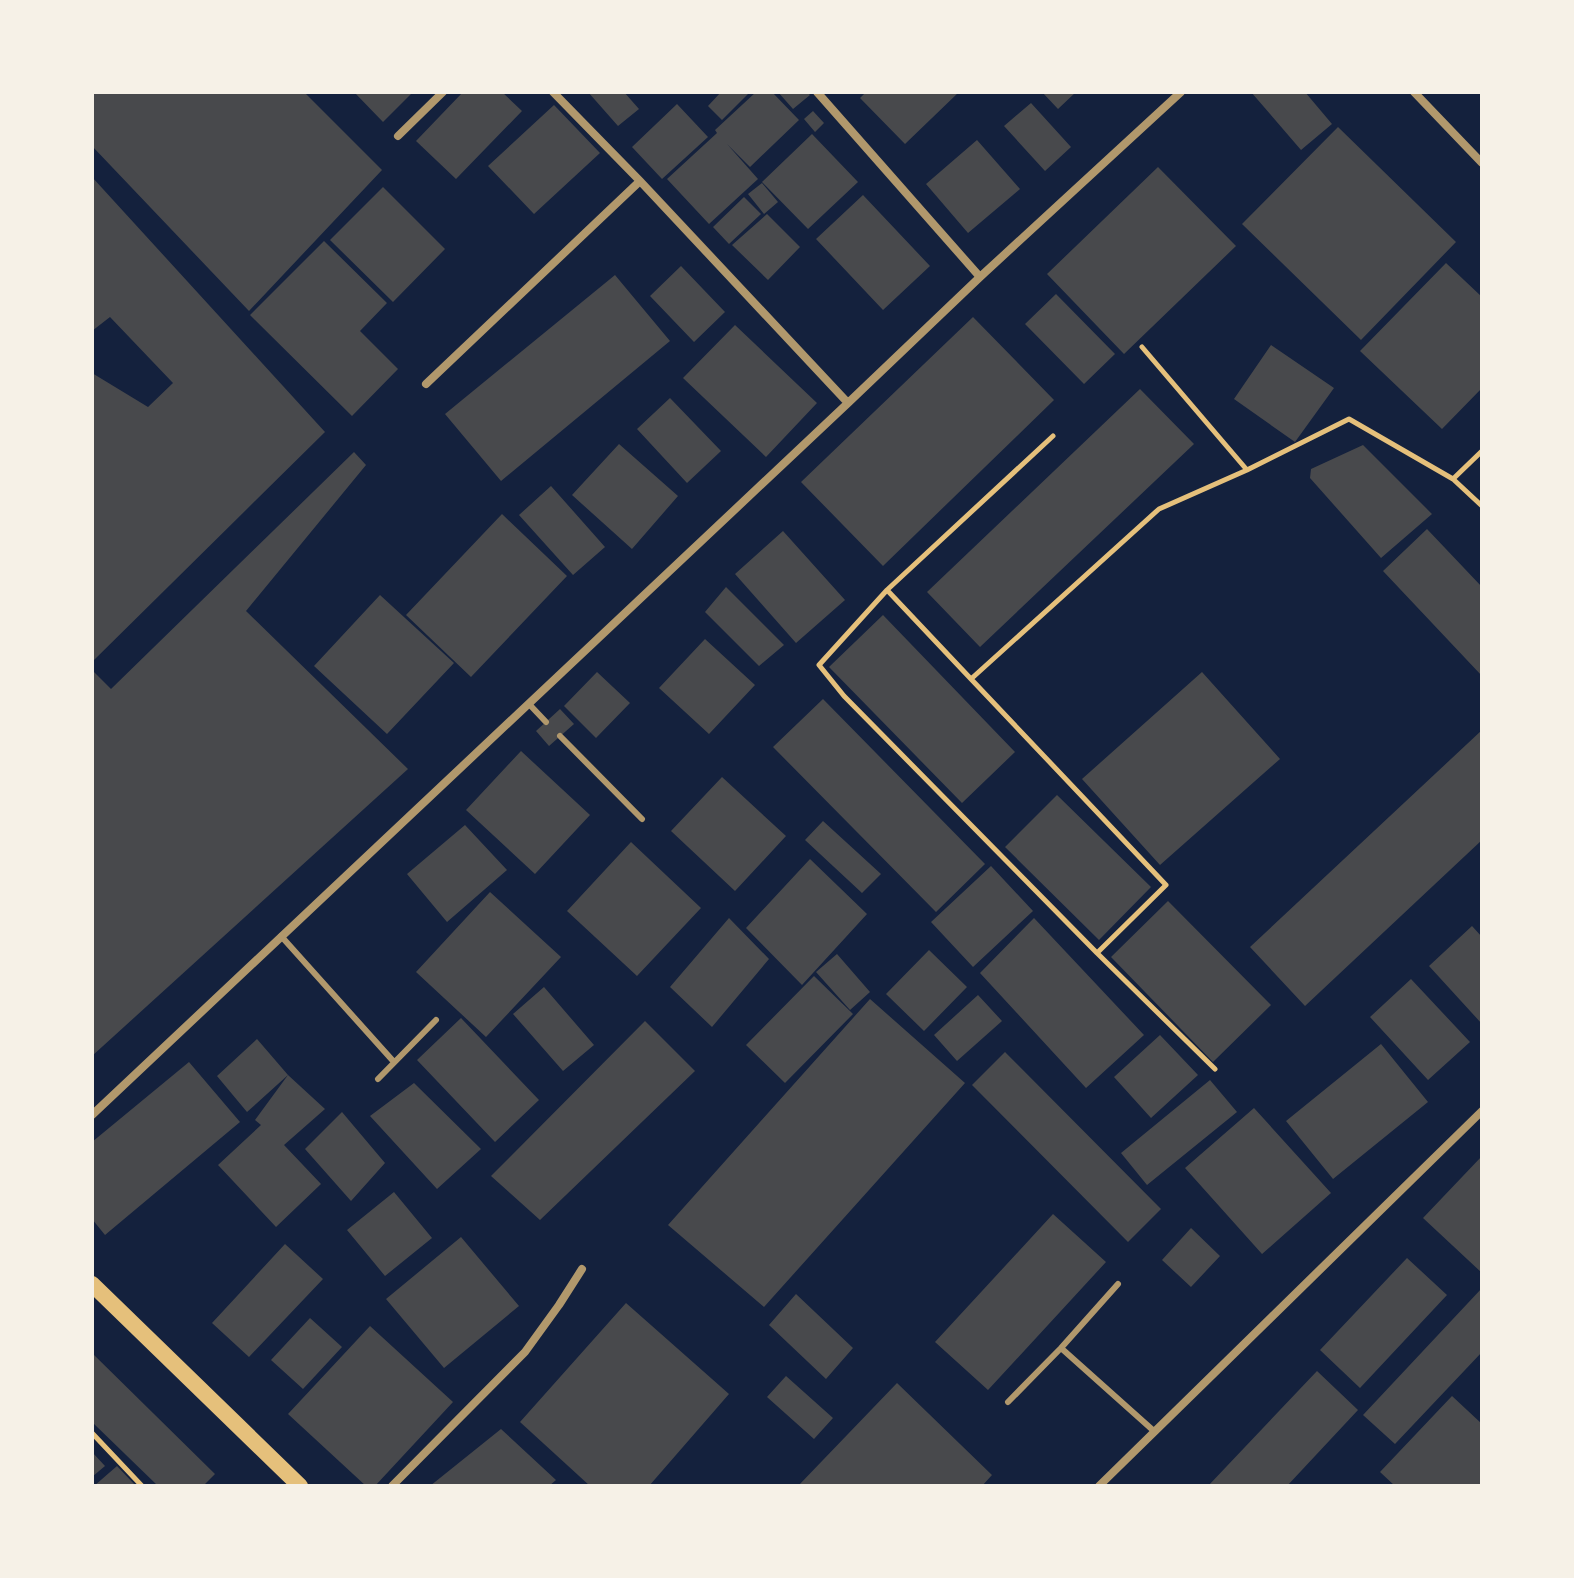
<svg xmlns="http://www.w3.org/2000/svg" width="1574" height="1578" font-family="'PT Serif',serif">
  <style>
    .building { fill: #48494c }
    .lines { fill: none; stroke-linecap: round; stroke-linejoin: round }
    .path { stroke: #e5c07b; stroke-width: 5 }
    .service { stroke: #b1986c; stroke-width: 6 }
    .minor { stroke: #b1986c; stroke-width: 8 }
    .secondary { stroke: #e5c07b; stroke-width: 16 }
  </style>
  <rect width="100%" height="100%" fill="#14213d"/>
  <!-- building -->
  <path class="building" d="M 92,92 L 304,92 L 382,170 L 249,311 L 92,146 Z
    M 354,92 L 413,92 L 383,122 Z
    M 463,92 L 502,92 L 522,111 L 456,179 L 416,141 Z
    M 588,92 L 624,92 L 639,109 L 618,126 Z
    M 721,92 L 750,92 L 722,120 L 708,106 Z
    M 756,92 L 772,92 L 799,120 L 750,167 L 727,144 L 758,179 L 709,224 L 667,179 L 717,133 L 715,130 Z
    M 778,92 L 807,92 L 810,95 L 793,109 Z
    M 866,92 L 959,92 L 905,144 L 860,98 Z
    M 1042,92 L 1076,92 L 1058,109 Z
    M 1251,92 L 1305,92 L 1332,124 L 1301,150 Z
    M 1031,103 L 1071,147 L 1045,171 L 1004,126 Z
    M 677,104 L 708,137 L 662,179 L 632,147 Z
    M 554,105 L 600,153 L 534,214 L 488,166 Z
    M 813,111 L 824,123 L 815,132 L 804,119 Z
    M 1338,127 L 1456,242 L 1361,340 L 1242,224 Z
    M 812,134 L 858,182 L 808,229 L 762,182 Z
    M 977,140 L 1020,189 L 968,233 L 926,184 Z
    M 1158,167 L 1236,246 L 1124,354 L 1047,274 Z
    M 92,177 L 325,432 L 92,662 L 92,373 L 148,407 L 173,383 L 110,317 L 92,331 Z
    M 762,183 L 778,202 L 764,214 L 748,194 Z
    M 383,187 L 445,249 L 393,302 L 330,240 Z
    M 863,195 L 930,266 L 883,310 L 816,239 Z
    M 744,197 L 761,214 L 729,244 L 713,227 Z
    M 767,214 L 800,247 L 768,280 L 732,245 Z
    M 324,241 L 387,303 L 360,331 L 398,369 L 352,416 L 250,315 Z
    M 1446,263 L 1482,297 L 1482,388 L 1442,429 L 1360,351 Z
    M 681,266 L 725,312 L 694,342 L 650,296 Z
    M 615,275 L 670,341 L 501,481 L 445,414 Z
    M 1056,294 L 1115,354 L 1084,384 L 1025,324 Z
    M 973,317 L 1054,400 L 883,566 L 801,482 Z
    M 735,325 L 817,403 L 766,457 L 683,378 Z
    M 1271,345 L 1334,388 L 1295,442 L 1234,399 Z
    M 1140,389 L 1194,444 L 980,647 L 927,592 Z
    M 670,398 L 721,451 L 687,483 L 637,429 Z
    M 619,444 L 678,496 L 632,549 L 572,495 Z
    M 1363,445 L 1432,514 L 1381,558 L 1310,478 L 1311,469 Z
    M 354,452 L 366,465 L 246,611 L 408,769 L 92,1056 L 92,670 L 111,689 Z
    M 551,486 L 605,547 L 573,575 L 519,515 Z
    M 502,514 L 567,576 L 471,677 L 406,615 Z
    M 1427,529 L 1482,587 L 1482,676 L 1383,571 Z
    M 783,531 L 845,600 L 796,643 L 735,574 Z
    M 726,587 L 784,645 L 759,666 L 705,612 Z
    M 380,595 L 454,663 L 387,734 L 314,666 Z
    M 883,615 L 1015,752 L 962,803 L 829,667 Z
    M 705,639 L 755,685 L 709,734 L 659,688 Z
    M 597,672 L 630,703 L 596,738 L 564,706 Z
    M 1202,672 L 1280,759 L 1160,865 L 1082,779 Z
    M 823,699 L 985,864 L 936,912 L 773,747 Z
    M 560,709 L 574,724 L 549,746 L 536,731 Z
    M 1482,730 L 1482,840 L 1305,1006 L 1250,947 Z
    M 521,751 L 590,815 L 535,874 L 466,810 Z
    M 722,777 L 786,836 L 735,891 L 671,831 Z
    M 1057,795 L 1151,887 L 1099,940 L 1005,847 Z
    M 823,821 L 881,874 L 862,893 L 805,840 Z
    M 465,825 L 507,870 L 447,922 L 407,874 Z
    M 631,842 L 701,908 L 637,976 L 567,911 Z
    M 810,859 L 867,914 L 802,985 L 746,928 Z
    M 991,866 L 1033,911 L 973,967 L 931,922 Z
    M 490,892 L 561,957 L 486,1037 L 416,972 Z
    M 1168,901 L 1271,1005 L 1213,1062 L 1111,957 Z
    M 729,918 L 769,959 L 712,1027 L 670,987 Z
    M 1034,918 L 1144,1035 L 1086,1088 L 980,973 Z
    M 1472,926 L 1482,937 L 1482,1024 L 1429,966 Z
    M 929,950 L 967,987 L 924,1031 L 886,994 Z
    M 837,954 L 870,992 L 850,1010 L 816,972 Z
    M 814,976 L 853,1014 L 785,1083 L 746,1045 Z
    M 1411,979 L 1470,1042 L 1428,1080 L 1370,1017 Z
    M 544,987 L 594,1045 L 563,1071 L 513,1014 Z
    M 978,995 L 1002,1021 L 957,1061 L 934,1035 Z
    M 870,999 L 965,1083 L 764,1307 L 668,1225 Z
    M 461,1018 L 539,1100 L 495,1142 L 417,1060 Z
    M 645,1021 L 695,1071 L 540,1220 L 491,1176 Z
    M 1160,1035 L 1198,1075 L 1151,1118 L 1114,1077 Z
    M 257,1039 L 288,1075 L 325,1109 L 284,1145 L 321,1184 L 276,1227 L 218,1165 L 261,1125 L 255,1120 L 288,1075 L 247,1112 L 217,1076 Z
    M 1381,1044 L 1428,1102 L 1333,1179 L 1286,1121 Z
    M 1005,1052 L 1161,1209 L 1128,1242 L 972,1085 Z
    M 189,1062 L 240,1122 L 105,1235 L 92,1219 L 92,1142 Z
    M 1210,1080 L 1237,1112 L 1147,1185 L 1121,1153 Z
    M 414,1083 L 481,1149 L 437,1189 L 370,1116 Z
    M 1254,1108 L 1331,1193 L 1262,1254 L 1185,1168 Z
    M 342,1112 L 385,1163 L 351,1201 L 305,1149 Z
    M 1482,1156 L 1482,1273 L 1423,1218 Z
    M 394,1192 L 432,1238 L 385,1276 L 347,1230 Z
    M 1053,1214 L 1106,1262 L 988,1390 L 935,1342 Z
    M 1191,1228 L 1220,1256 L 1191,1287 L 1162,1260 Z
    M 461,1237 L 519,1306 L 444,1368 L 386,1299 Z
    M 285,1244 L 323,1279 L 249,1357 L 212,1323 Z
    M 1407,1258 L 1447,1295 L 1360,1388 L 1320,1350 Z
    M 1482,1288 L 1482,1352 L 1395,1444 L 1363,1415 Z
    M 796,1294 L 853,1348 L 826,1379 L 769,1325 Z
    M 626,1303 L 729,1394 L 649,1486 L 590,1486 L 520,1422 Z
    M 310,1318 L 342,1347 L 303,1389 L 271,1360 Z
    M 370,1326 L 453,1402 L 375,1486 L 366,1486 L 288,1414 Z
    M 92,1353 L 215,1474 L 203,1486 L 158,1486 L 92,1422 Z
    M 1317,1371 L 1358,1410 L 1287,1486 L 1208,1486 Z
    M 786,1376 L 833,1418 L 814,1439 L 767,1397 Z
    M 897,1383 L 992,1475 L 982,1486 L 798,1486 Z
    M 1452,1396 L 1482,1424 L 1482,1486 L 1395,1486 L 1380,1472 Z
    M 501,1429 L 556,1480 L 549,1486 L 430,1486 Z
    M 92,1452 L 105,1466 L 92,1477 Z
    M 117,1466 L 136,1486 L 94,1486 Z"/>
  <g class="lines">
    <!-- path -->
    <path class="path" d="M 1142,347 L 1247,470 L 1349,419 L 1453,479
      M 1053,436 L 887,590 L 819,665 L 844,696 L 1097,953
      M 1482,451 L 1453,479 L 1482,506
      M 887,590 L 971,679
      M 1215,1069 L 1097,953 L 1166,885 L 971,679 L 1159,509 L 1247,470
      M 92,1433 L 142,1486"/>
    <!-- service -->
    <path class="service" d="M 529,704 L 546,722
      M 560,736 L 642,819
      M 281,936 L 394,1062
      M 378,1079 L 436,1020
      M 1061,1348 L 1155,1432
      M 1008,1402 L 1061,1348 L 1118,1284"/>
    <!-- minor -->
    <path class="minor" d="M 553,92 L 640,181 L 848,403
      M 817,92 L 980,277
      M 1414,92 L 1482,163
      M 398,136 L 443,92
      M 426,384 L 640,181
      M 92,1115 L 848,403 L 980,277 L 1181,92
      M 392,1486 L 525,1352 L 559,1305 L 582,1269
      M 1099,1486 L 1482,1111"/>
    <!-- secondary -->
    <path class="secondary" d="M 92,1284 L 300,1486"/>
  </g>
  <!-- border -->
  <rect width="1574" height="1578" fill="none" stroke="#f6f1e7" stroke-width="188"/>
</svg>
